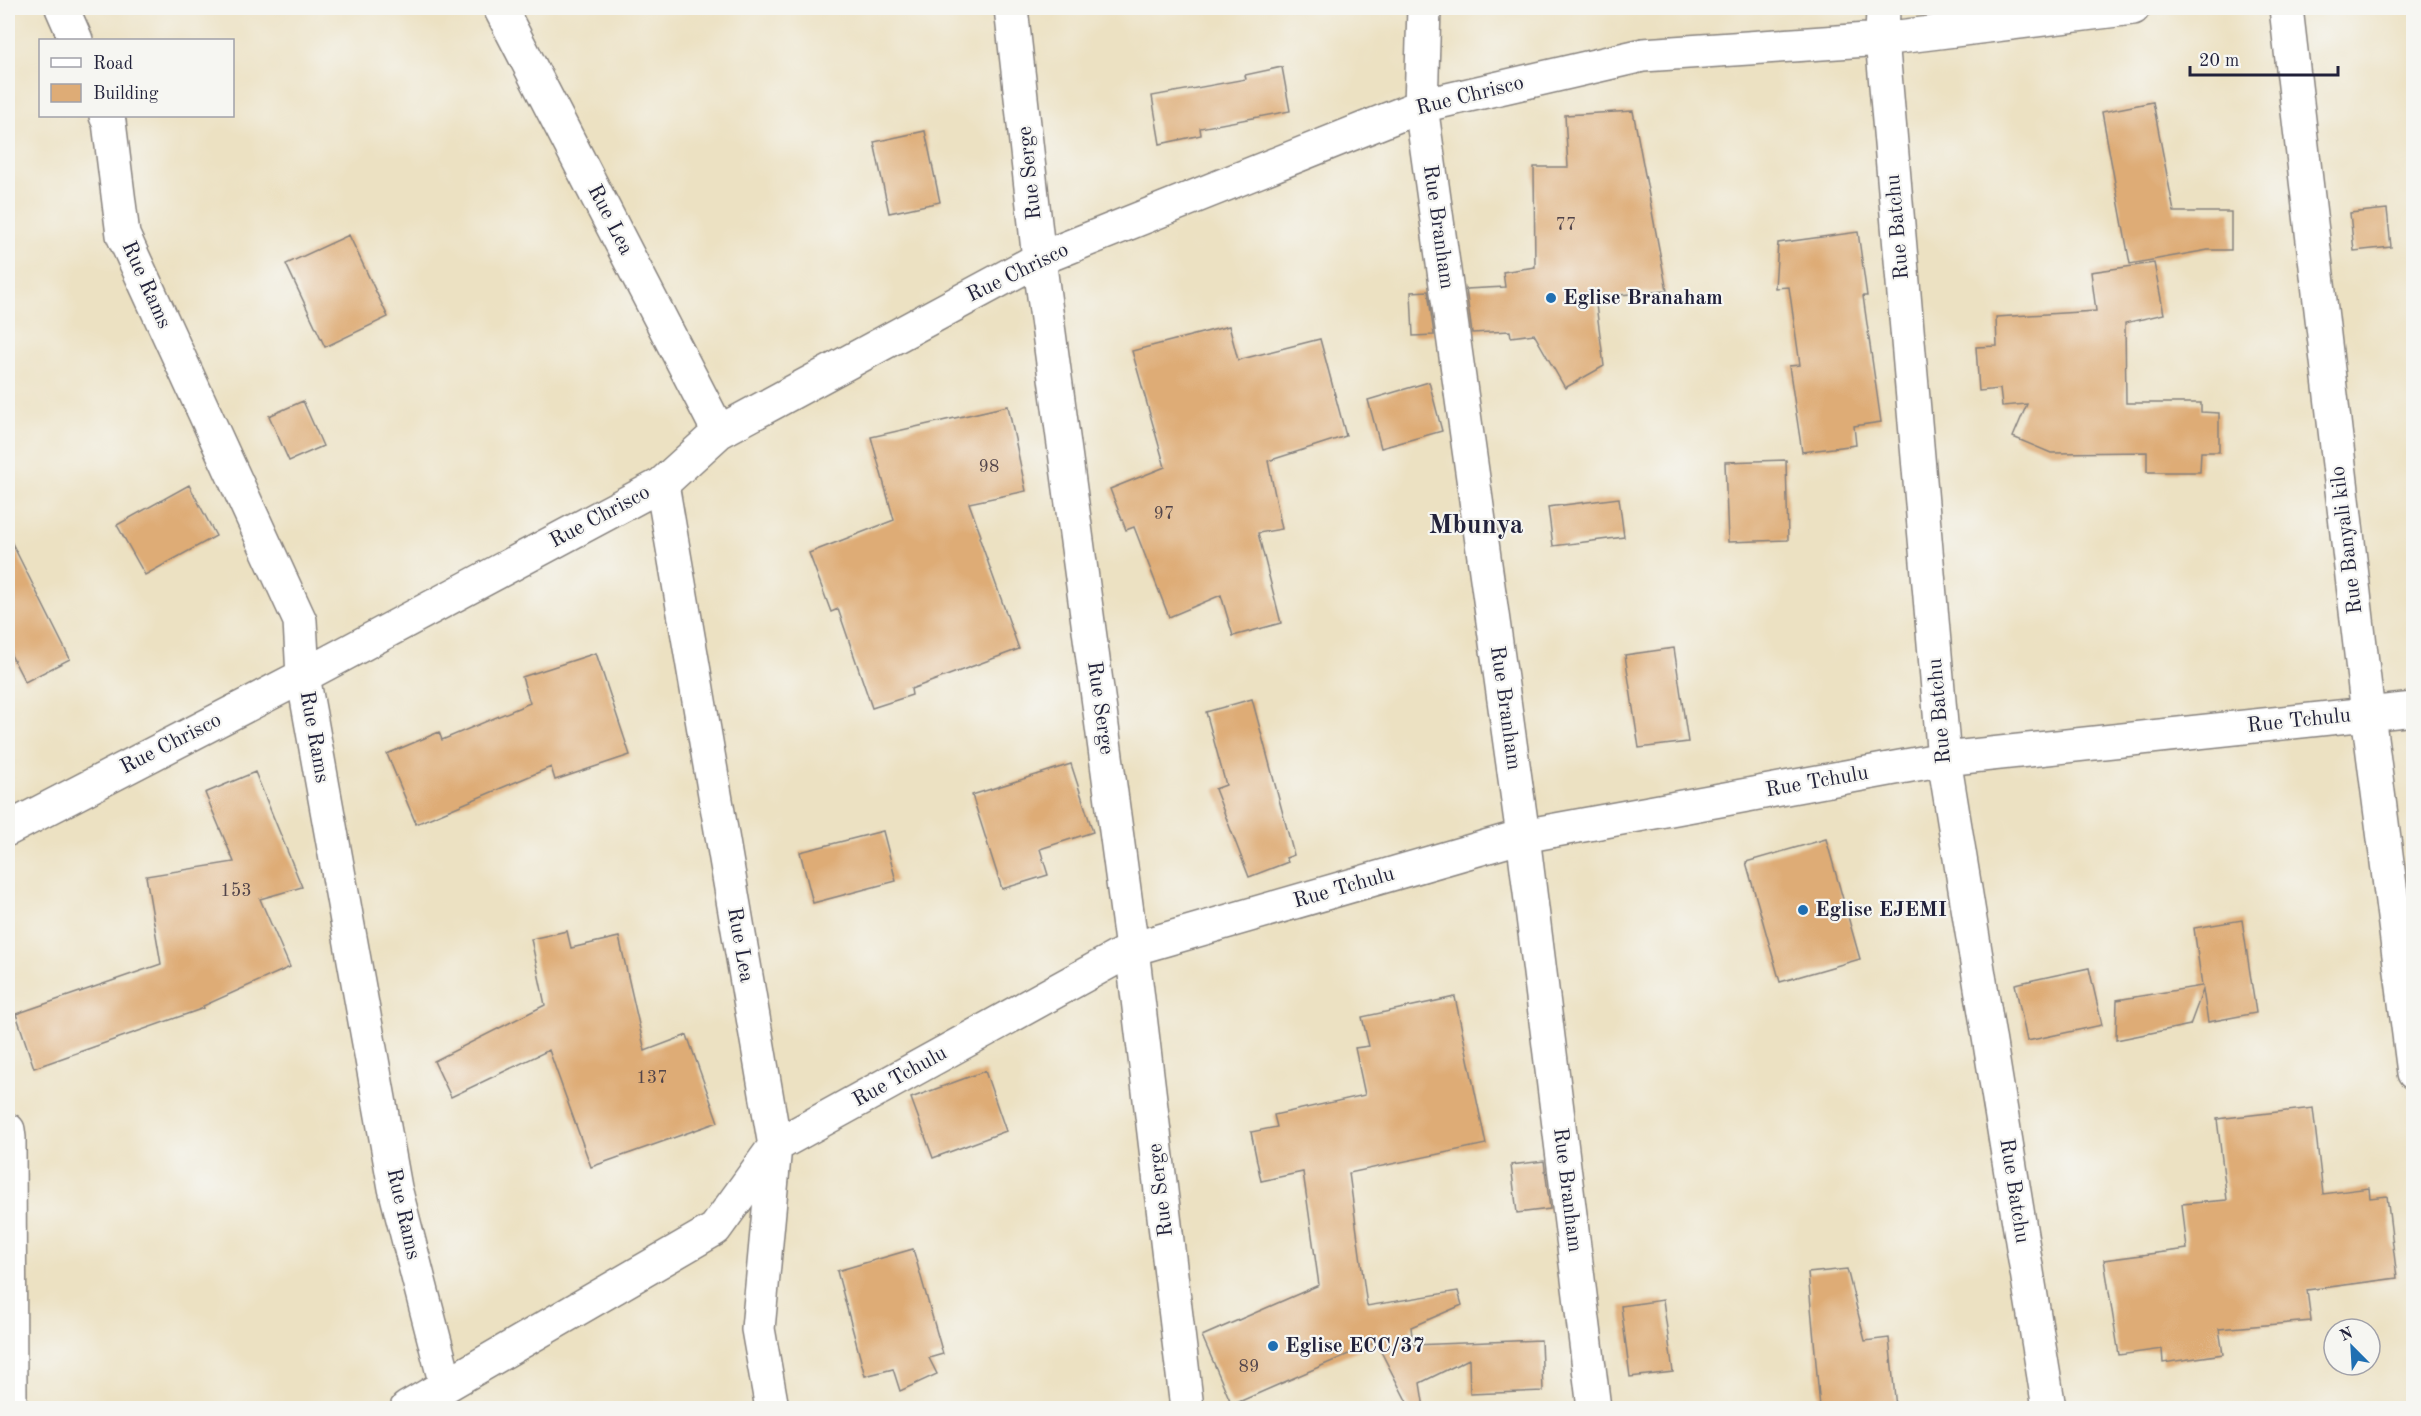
<svg xmlns="http://www.w3.org/2000/svg" width="2421" height="1416" font-family="'Old Standard TT',serif">
  <style>
    .building { fill: #deac76 }
    .lines { fill: none; stroke-linecap: round; stroke-linejoin: round }
    .minor-casing { stroke: #87827e; stroke-width: 36 }
    .minor { stroke: #fff; stroke-width: 33 }
    .poi-dot { fill: #1f6fb2; stroke: #f6f6f2; stroke-width: 2 }
    .labels { text-anchor: middle; dominant-baseline: central; stroke-width: 4.5; stroke-linejoin: round; paint-order: stroke }
    .number-label { font-size: 18px; fill: #51444a }
    .street-label { font-size: 21px; fill: #22223b; stroke: #f6f6f2 }
    .poi-label { font-size: 21px; font-weight: bold; fill: #22223b; stroke: #f6f6f2; text-anchor: start }
    .district-label { font-size: 27px; font-weight: bold; fill: #22223b; stroke: #f6f6f2 }
  </style>
  <rect width="100%" height="100%" fill="#f6f6f2"/>
  <filter id="ink" filterUnits="userSpaceOnUse"><feTurbulence type="fractalNoise" baseFrequency=".0167" numOctaves="2"/><feDisplacementMap in="SourceGraphic" scale="12" xChannelSelector="R" yChannelSelector="G"/><feConvolveMatrix kernelMatrix="1 2 1 2 8 2 1 2 1" color-interpolation-filters="sRGB"/></filter>
  <filter id="wash" filterUnits="userSpaceOnUse"><feTurbulence type="fractalNoise" baseFrequency=".008" numOctaves="4" result="noise"/><feDisplacementMap in="SourceGraphic" scale="24" xChannelSelector="R" yChannelSelector="G"/><feGaussianBlur stdDeviation="1.35" result="paint"/><feColorMatrix in="noise" values="0 0 0 0 0 0 0 0 0 0 0 0 0 0 0 0 0 1.4 0 .05"/><feComposite in="paint" operator="in"/></filter>
  <g filter="url(#wash)">
    <rect width="100%" height="100%" fill="#ece1c2"/>
    <g id="blocks">
      <!-- building -->
      <path class="building" d="M 1282,67 L 1290,111 L 1200,128 L 1201,135 L 1160,144 L 1152,96 L 1246,79 L 1245,75 Z
        M 2153,102 L 2174,212 L 2231,212 L 2231,250 L 2208,250 L 2130,264 L 2102,112 Z
        M 1633,111 L 1667,291 L 1595,297 L 1604,366 L 1565,388 L 1534,334 L 1511,337 L 1510,331 L 1472,333 L 1466,289 L 1505,287 L 1503,272 L 1535,267 L 1534,167 L 1568,167 L 1565,115 Z
        M 925,131 L 940,202 L 889,213 L 874,142 Z
        M 2387,209 L 2391,247 L 2354,251 L 2350,213 Z
        M 1858,232 L 1867,296 L 1863,296 L 1881,422 L 1854,426 L 1856,445 L 1802,452 L 1789,366 L 1800,365 L 1789,287 L 1775,288 L 1778,243 Z
        M 349,235 L 388,317 L 325,347 L 286,264 Z
        M 2154,263 L 2164,314 L 2125,323 L 2126,403 L 2201,403 L 2201,412 L 2219,413 L 2219,452 L 2201,452 L 2200,472 L 2147,472 L 2147,452 L 2051,453 L 2013,437 L 2027,404 L 2002,406 L 2000,389 L 1979,391 L 1976,347 L 1997,346 L 1996,317 L 2096,311 L 2091,272 Z
        M 1428,291 L 1434,335 L 1413,336 L 1411,292 Z
        M 1229,326 L 1238,360 L 1320,339 L 1346,436 L 1268,461 L 1282,529 L 1258,533 L 1281,623 L 1233,636 L 1221,595 L 1169,617 L 1134,527 L 1126,530 L 1110,489 L 1165,467 L 1132,351 Z
        M 1429,382 L 1442,431 L 1381,448 L 1368,400 Z
        M 303,401 L 323,446 L 289,461 L 269,416 Z
        M 1008,406 L 1026,491 L 969,503 L 981,536 L 979,537 L 1019,649 L 911,689 L 912,695 L 872,708 L 838,609 L 831,612 L 809,553 L 894,520 L 871,437 Z
        M 1786,460 L 1788,540 L 1728,542 L 1725,462 Z
        M 189,485 L 216,536 L 145,575 L 117,525 Z
        M 1619,498 L 1624,537 L 1553,546 L 1548,507 Z
        M 8,535 L 70,659 L 25,682 L 8,649 Z
        M 1674,648 L 1688,742 L 1639,748 L 1625,655 Z
        M 596,653 L 630,755 L 555,780 L 551,767 L 416,824 L 387,754 L 439,732 L 442,740 L 530,703 L 522,677 Z
        M 1252,699 L 1294,855 L 1286,858 L 1288,862 L 1249,877 L 1215,789 L 1226,785 L 1206,712 Z
        M 1071,764 L 1093,832 L 1040,849 L 1048,875 L 1002,889 L 972,795 Z
        M 255,772 L 302,887 L 260,899 L 290,967 L 203,1006 L 204,1008 L 34,1068 L 16,1014 L 161,964 L 146,876 L 234,862 L 205,793 Z
        M 883,831 L 896,881 L 813,903 L 800,852 Z
        M 1826,839 L 1860,959 L 1780,982 L 1746,862 Z
        M 2242,920 L 2256,1013 L 2208,1022 L 2203,990 L 2190,1025 L 2116,1040 L 2117,1000 L 2202,986 L 2194,928 Z
        M 567,931 L 571,948 L 619,937 L 645,1051 L 687,1035 L 718,1122 L 591,1167 L 549,1050 L 451,1097 L 434,1061 L 545,1005 L 531,939 Z
        M 2089,968 L 2102,1025 L 2027,1041 L 2015,984 Z
        M 1455,997 L 1486,1144 L 1349,1173 L 1367,1306 L 1458,1291 L 1462,1305 L 1411,1327 L 1413,1345 L 1541,1340 L 1543,1391 L 1470,1394 L 1469,1359 L 1420,1383 L 1424,1408 L 1410,1408 L 1376,1342 L 1232,1405 L 1202,1336 L 1319,1285 L 1303,1172 L 1261,1181 L 1251,1132 L 1277,1127 L 1274,1115 L 1365,1095 L 1355,1048 L 1369,1046 L 1362,1017 Z
        M 985,1071 L 1006,1131 L 933,1158 L 911,1098 Z
        M 2313,1108 L 2323,1194 L 2369,1188 L 2370,1198 L 2387,1196 L 2397,1278 L 2307,1290 L 2311,1321 L 2219,1329 L 2223,1354 L 2163,1363 L 2162,1349 L 2119,1355 L 2104,1260 L 2187,1249 L 2182,1204 L 2227,1200 L 2217,1119 Z
        M 1544,1161 L 1550,1209 L 1517,1213 L 1511,1165 Z
        M 913,1249 L 943,1354 L 929,1358 L 937,1374 L 900,1391 L 893,1369 L 865,1376 L 837,1271 Z
        M 1847,1269 L 1865,1341 L 1889,1338 L 1896,1408 L 1820,1408 L 1808,1273 Z
        M 1663,1300 L 1673,1372 L 1630,1377 L 1621,1306 Z"/>
    </g>
  </g>
  <g filter="url(#ink)">
    <use href="#blocks" fill-opacity="0" stroke="#87827e" stroke-width="1.5"/>
    <g class="lines">
      <defs>
        <path id="minor" d="M 62,8 L 76,40
          M 500,8 L 719,432
          M 1011,8 L 1039,259 L 1132,949 L 1187,1408
          M 1424,8 L 1421,106 L 1523,836 L 1594,1408
          M 1883,8 L 1882,39 L 1944,759 L 2049,1408
          M 2286,8 L 2368,714 L 2414,1073
          M 106,116 L 109,122 L 123,235 L 300,621 L 303,676 L 395,1188 L 446,1385
          M 662,484 L 775,1146 L 758,1329 L 772,1408
          M 8,829 L 303,676 L 662,484 L 719,432 L 1039,259 L 1421,106 L 1643,55 L 1882,39 L 2133,8
          M 8,1130 L 9,1138 L 10,1408
          M 407,1408 L 715,1229 L 775,1146 L 1132,949 L 1523,836 L 1944,759 L 2414,709"/>
      </defs>
      <!-- minor casing -->
      <use href="#minor" class="minor-casing"/>
      <!-- minor -->
      <use href="#minor" class="minor"/>
    </g>
  </g>
  <!-- markers -->
  <g class="poi-dot">
    <circle cx="1551" cy="298" r="6"/>
    <circle cx="1803" cy="910" r="6"/>
    <circle cx="1273" cy="1346" r="6"/>
  </g>
  <g class="labels">
    <!-- number labels -->
    <g class="number-label">
      <text x="1566" y="225">77</text>
      <text x="989" y="467">98</text>
      <text x="1164" y="514">97</text>
      <text x="236" y="891">153</text>
      <text x="652" y="1078">137</text>
      <text x="1249" y="1367">89</text>
    </g>
    <!-- street labels -->
    <g class="street-label">
      <text transform="translate(1470 96) rotate(-14)">Rue Chrisco</text>
      <text transform="translate(1030 173) rotate(-96)">Rue Serge</text>
      <text transform="translate(610 220) rotate(63)">Rue Lea</text>
      <text transform="translate(1438 227) rotate(82)">Rue Branham</text>
      <text transform="translate(1898 227) rotate(-95)">Rue Batchu</text>
      <text transform="translate(1018 273) rotate(-26)">Rue Chrisco</text>
      <text transform="translate(146 285) rotate(66)">Rue Rams</text>
      <text transform="translate(600 517) rotate(-28)">Rue Chrisco</text>
      <text transform="translate(2347 540) rotate(-97)">Rue Banyali kilo</text>
      <text transform="translate(1100 708) rotate(82)">Rue Serge</text>
      <text transform="translate(1505 708) rotate(82)">Rue Branham</text>
      <text transform="translate(1940 711) rotate(-95)">Rue Batchu</text>
      <text transform="translate(2299 721) rotate(-6)">Rue Tchulu</text>
      <text transform="translate(314 737) rotate(80)">Rue Rams</text>
      <text transform="translate(171 744) rotate(-27)">Rue Chrisco</text>
      <text transform="translate(1817 782) rotate(-10)">Rue Tchulu</text>
      <text transform="translate(1344 888) rotate(-16)">Rue Tchulu</text>
      <text transform="translate(740 945) rotate(80)">Rue Lea</text>
      <text transform="translate(900 1077) rotate(-29)">Rue Tchulu</text>
      <text transform="translate(1161 1190) rotate(-97)">Rue Serge</text>
      <text transform="translate(1567 1190) rotate(83)">Rue Branham</text>
      <text transform="translate(2014 1191) rotate(81)">Rue Batchu</text>
      <text transform="translate(403 1214) rotate(77)">Rue Rams</text>
    </g>
    <!-- poi labels -->
    <g class="poi-label">
      <text x="1563" y="298">Eglise Branaham</text>
      <text x="1815" y="910">Eglise EJEMI</text>
      <text x="1285" y="1346">Eglise ECC/37</text>
    </g>
    <!-- district labels -->
    <g class="district-label">
      <text x="1476" y="525">Mbunya</text>
    </g>
  </g>
  <!-- margin -->
  <rect width="2421" height="1416" fill="none" stroke="#f6f6f2" stroke-width="30"/>
  <!-- legend -->
  <rect x="39" y="39" width="195" height="78" fill="#f6f6f2" stroke="#a1a1a9" stroke-width="1.5"/>
  <rect x="51" y="58" width="30" height="9" fill="#ffffff" stroke="#a1a1a9" stroke-width="1.5"/>
  <text x="93" y="69" font-size="18" fill="#22223b">Road</text>
  <rect x="51" y="84" width="30" height="18" fill="#deac76" stroke="#a1a1a9" stroke-width="1.5"/>
  <text x="93" y="99" font-size="18" fill="#22223b">Building</text>
  <!-- north arrow -->
  <g transform="translate(2352 1347) rotate(336)"><circle r="28" fill="#f6f6f2" stroke="#a1a1a9" stroke-width="1.5"/>
  <path d="M0-4.5L10 22L0 15L-10 22Z" fill="#1f6fb2"/>
  <text y="-9" font-size="16" font-weight="bold" text-anchor="middle" fill="#22223b">N</text>
  </g>
  <!-- scale -->
  <path d="M2190 66v9h148v-9" fill="none" stroke="#22223b" stroke-width="3"/>
  <text x="2199" y="66" font-size="18" fill="#22223b" stroke="#f6f6f2" stroke-width="4.5" paint-order="stroke">20 m</text>
</svg>
